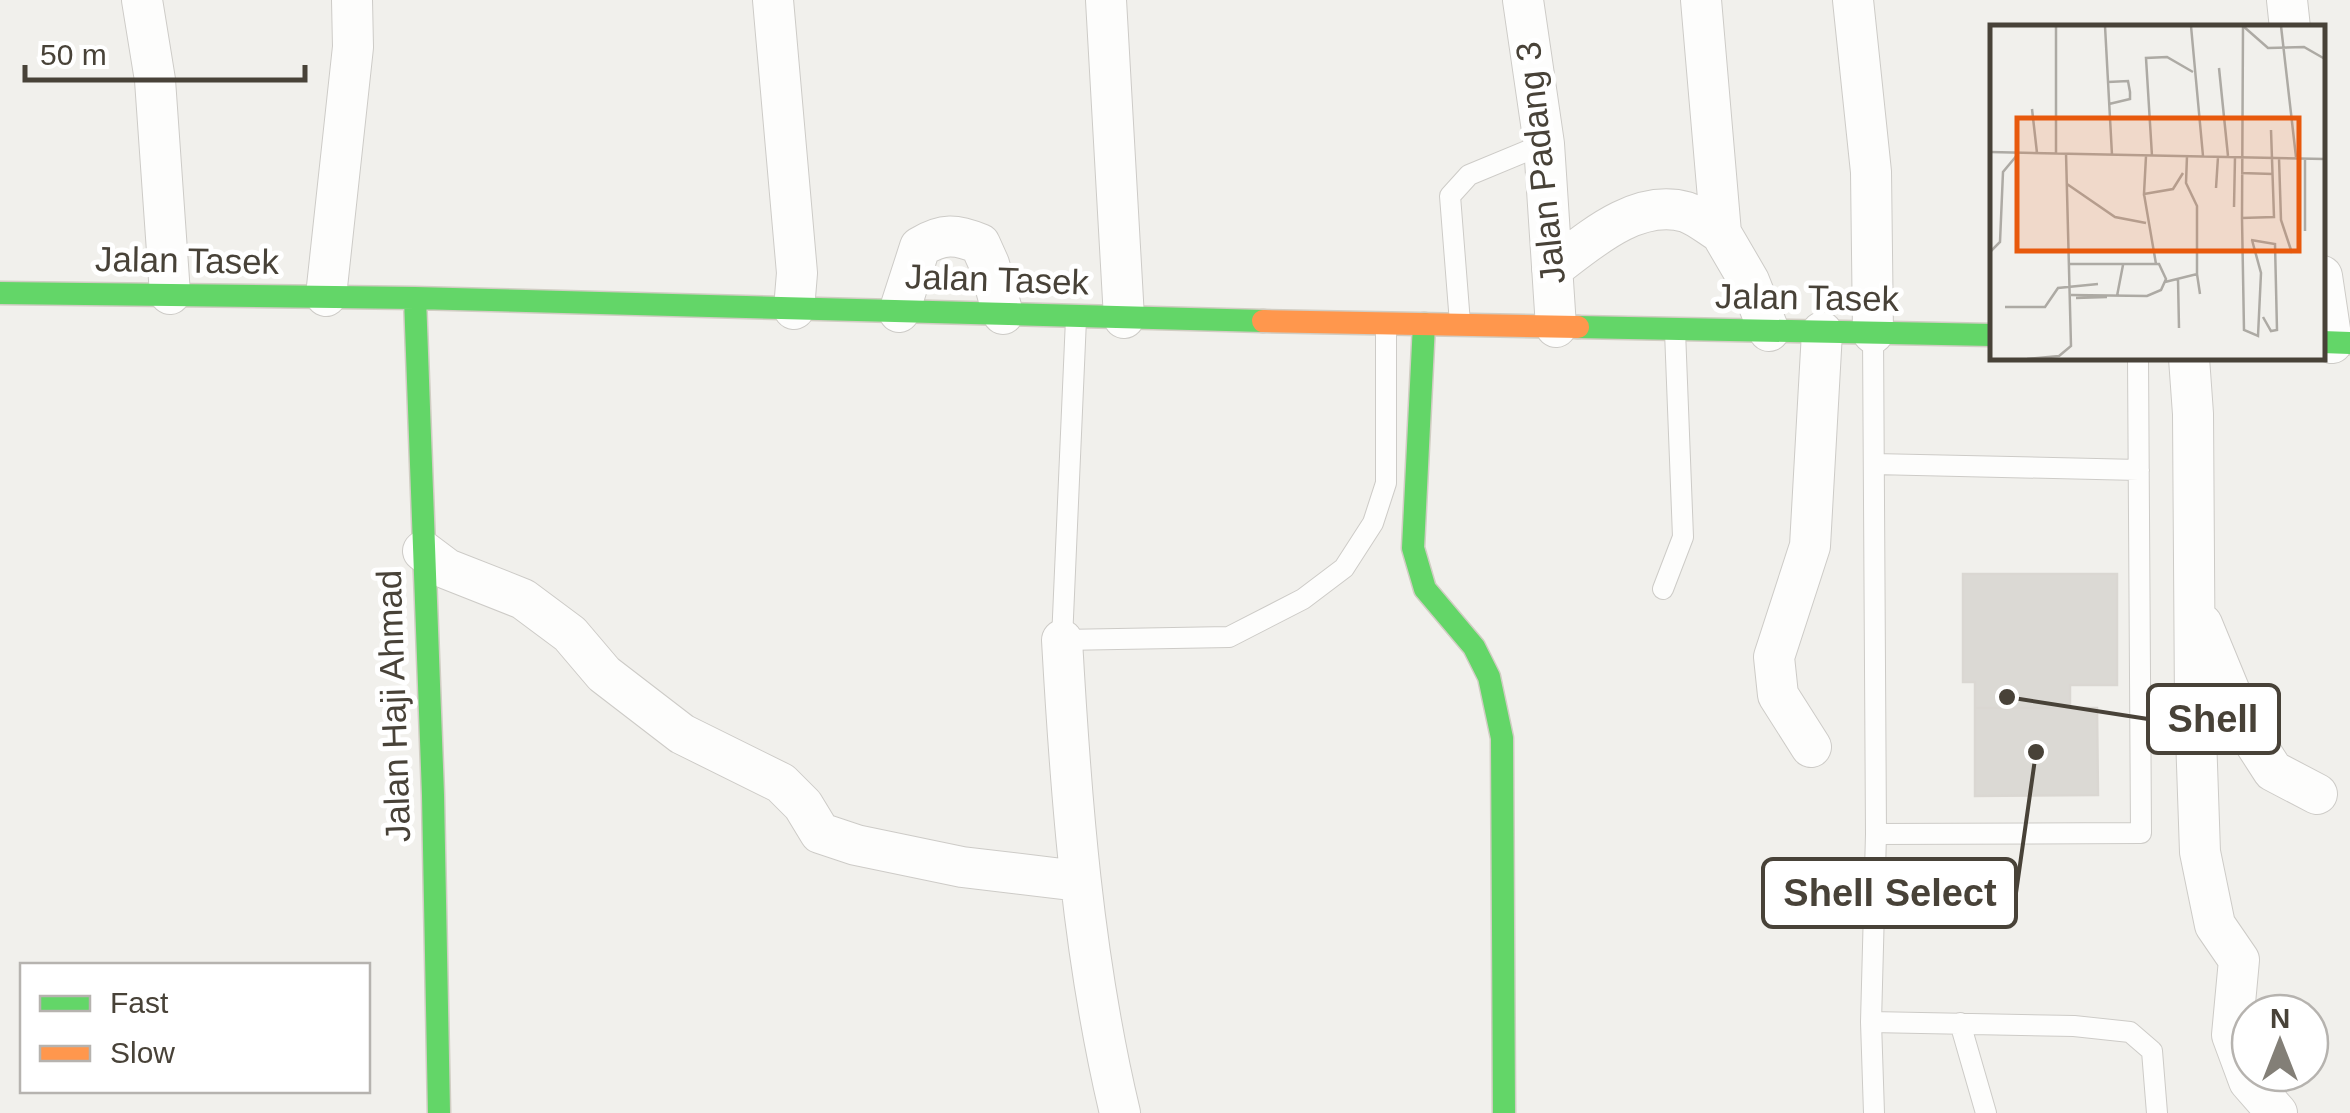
<svg xmlns="http://www.w3.org/2000/svg" width="2350" height="1113" font-family="Helvetica,sans-serif">
  <style>
    .building { fill: #dbd9d4; stroke: #dad7d2; stroke-width: 2.5 }
    .lines { fill: none; stroke-linecap: round; stroke-linejoin: round }
    .lane-casing { stroke: #cdcbc7; stroke-width: 22 }
    .street-casing { stroke: #cdcbc7; stroke-width: 42 }
    .fast-casing { stroke: #d1cdc3; stroke-width: 25 }
    .slow-casing { stroke: #d1cdc3; stroke-width: 25 }
    .lane { stroke: #fdfdfc; stroke-width: 20 }
    .street { stroke: #fdfdfc; stroke-width: 40 }
    .fast { stroke: #63d668; stroke-width: 22 }
    .slow { stroke: #ff974d; stroke-width: 22 }
    .labels { text-anchor: middle; dominant-baseline: central; stroke-width: 10; stroke-linejoin: round; paint-order: stroke }
    .street-label { font-size: 35px; fill: #484238; stroke: #fff }
    .inset-road { fill: none; stroke: #adaaa4; stroke-width: 2.5 }
    .view { fill: #e8590c; fill-opacity: 0.15; stroke: #e8590c; stroke-width: 5 }
    .inset-edge { fill: none; stroke: #484238; stroke-width: 5 }
    .leader { fill: none; stroke: #484238; stroke-width: 4 }
    .callout-dot { fill: #484238; stroke: #fff; stroke-width: 4 }
    .callout { fill: #fff; stroke: #484238; stroke-width: 4 }
    .callout-label { font-size: 38px; text-anchor: middle; font-weight: bold; fill: #484238 }
  </style>
  <rect width="100%" height="100%" fill="#f1f0ec"/>
  <!-- building -->
  <path class="building" d="M 1963,574 L 2117,574 L 2117,685 L 2070,685 L 2070,708 L 1975,708 L 1975,682 L 1963,682 Z
    M 1975,708 L 2097,708 L 2098,795 L 1975,796 Z"/>
  <g class="lines">
    <defs>
      <path id="lane" d="M 1076,319 L 1062,640 L 1229,637 L 1303,599 L 1344,568 L 1373,523 L 1386,483 L 1386,326
        M 1460,323 L 1450,196 L 1469,175 L 1544,144
        M 1873,335 L 1876,834 L 2141,833 L 2138,358
        M 1874,464 L 2139,470
        M 1663,589 L 1683,537 L 1675,331
        M 1871,1022 L 2074,1026 L 2130,1032 L 2152,1051 L 2157,1113
        M 1960,1023 L 1986,1113
        M 1874,1113 L 1871,1022 L 1876,834"/>
      <path id="street" d="M 142,0 L 155,80 L 170,294
        M 773,0 L 797,273 L 794,309
        M 1106,0 L 1124,318
        M 1523,0 L 1544,144 L 1556,327
        M 1701,0 L 1721,233 L 1749,281 L 1769,331
        M 1853,0 L 1871,172 L 1873,333
        M 2287,0 L 2290,28
        M 1552,269 C 1589,241 1636,198 1686,212 C 1698,216 1711,227 1721,233
        M 2322,276 L 2332,343
        M 326,296 L 353,47 L 352,0
        M 899,312 L 920,247 C 943,233 956,234 980,244 L 989,264 L 1003,314
        M 2189,358 L 2193,414 L 2195,707 L 2200,852 L 2215,925 L 2239,960 L 2232,1035 L 2249,1081 L 2277,1113
        M 423,551 L 447,569 L 523,599 L 570,634 L 604,674 L 682,734 L 781,783 L 803,805 L 820,833 L 856,845 L 962,867 L 1079,881
        M 2202,624 L 2244,726 L 2273,771 L 2317,794
        M 1062,640 C 1071,800 1083,958 1120,1113
        M 1811,747 L 1778,695 L 1774,657 L 1810,546 L 1822,332"/>
      <path id="fast" d="M 0,293 L 415,298 L 1263,321
        M 415,298 L 433,795 L 439,1113
        M 1424,324 L 1413,548 L 1425,589 L 1474,647 L 1489,677 L 1502,738 L 1504,1113
        M 1578,327 L 1992,335
        M 2322,342 L 2350,343"/>
      <path id="slow" d="M 1263,321 L 1578,327"/>
    </defs>
    <!-- lane casing -->
    <use href="#lane" class="lane-casing"/>
    <!-- street casing -->
    <use href="#street" class="street-casing"/>
    <!-- fast casing -->
    <use href="#fast" class="fast-casing"/>
    <!-- slow casing -->
    <use href="#slow" class="slow-casing"/>
    <!-- lane -->
    <use href="#lane" class="lane"/>
    <!-- street -->
    <use href="#street" class="street"/>
    <!-- fast -->
    <use href="#fast" class="fast"/>
    <!-- slow -->
    <use href="#slow" class="slow"/>
  </g>
  <g class="labels">
    <!-- street labels -->
    <g class="street-label">
      <text transform="translate(1540 163) rotate(-96)">Jalan Padang 3</text>
      <text transform="translate(187 260) rotate(1)">Jalan Tasek</text>
      <text transform="translate(997 279) rotate(2)">Jalan Tasek</text>
      <text transform="translate(1807 297) rotate(1)">Jalan Tasek</text>
      <text transform="translate(393 706) rotate(-92)">Jalan Haji Ahmad</text>
    </g>
  </g>
  <!-- overview -->
  <g transform="translate(1990 25)">
    <rect width="335" height="335" fill="#f1f0ec"/>
    <path class="inset-road" d="M 115,1 L 122,130M 201,1 L 213,131M 253,1 L 252,193 L 284,192 L 281,105M 253,1 L 278,23 L 314,22 L 335,34M 291,1 L 306,132M 229,43 L 238,131M 118,57 L 138,56 L 140,67 L 140,74 L 119,79M 42,84 L 47,128M 0,127 L 335,134M 66,128 L 66,1M 156,131 L 154,169 L 183,164 L 193,148M 162,131 L 156,33 L 177,32 L 203,47M 197,131 L 196,158 L 207,181 L 207,249M 289,133 L 291,195 L 302,228M 315,134 L 315,206M 251,148 L 283,149M 77,159 L 125,192 L 156,198M 226,163 L 228,132M 154,169 L 166,239M 244,182 L 245,132M 252,193 L 254,305 L 268,311 L 271,248 L 262,215M 261,215 L 285,219 L 287,305 L 281,306 L 273,292M 0,227 L 10,217 L 13,147 L 28,129M 80,239 L 169,239 L 176,254 L 171,265 L 157,271 L 81,270M 188,254 L 189,303M 175,257 L 207,249 L 210,269M 127,271 L 133,240M 86,273 L 117,272M 15,282 L 55,282 L 68,263 L 108,259M 37,334 L 69,331 L 81,321 L 76,128"/>
    <path class="view" d="M 27,93 L 309,93 L 309,226 L 27,226 Z"/>
    <rect width="335" height="335" class="inset-edge"/>
  </g>
  <!-- callouts -->
  <path class="leader" d="M2007 697L2148 719M2036 752L2016 893"/>
  <g class="callout-dot">
    <circle cx="2007" cy="697" r="10"/>
    <circle cx="2036" cy="752" r="10"/>
  </g>
  <g class="callout">
    <rect x="2148" y="685" width="131" height="68" rx="10"/>
    <rect x="1763" y="859" width="253" height="68" rx="10"/>
  </g>
  <g class="callout-label">
    <text x="2213" y="732">Shell</text>
    <text x="1890" y="906">Shell Select</text>
  </g>
  <!-- legend -->
  <rect x="20" y="963" width="350" height="130" fill="#ffffff" stroke="#b6b3af" stroke-width="2.5"/>
  <rect x="40" y="996" width="50" height="15" fill="#63d668" stroke="#b6b3af" stroke-width="2.5"/>
  <text x="110" y="1013" font-size="30" fill="#484238">Fast</text>
  <rect x="40" y="1046" width="50" height="15" fill="#ff974d" stroke="#b6b3af" stroke-width="2.5"/>
  <text x="110" y="1063" font-size="30" fill="#484238">Slow</text>
  <!-- north arrow -->
  <g transform="translate(2280 1043)"><circle r="48" fill="#ffffff" stroke="#b6b3af" stroke-width="2.5"/>
  <path d="M0-8L18 38L0 25L-18 38Z" fill="#837f77"/>
  <text y="-15" font-size="28" font-weight="bold" text-anchor="middle" fill="#484238">N</text>
  </g>
  <!-- scale -->
  <path d="M25 65v15h280v-15" fill="none" stroke="#484238" stroke-width="5"/>
  <text x="40" y="65" font-size="30" fill="#484238" stroke="#ffffff" stroke-width="8" paint-order="stroke">50 m</text>
</svg>
